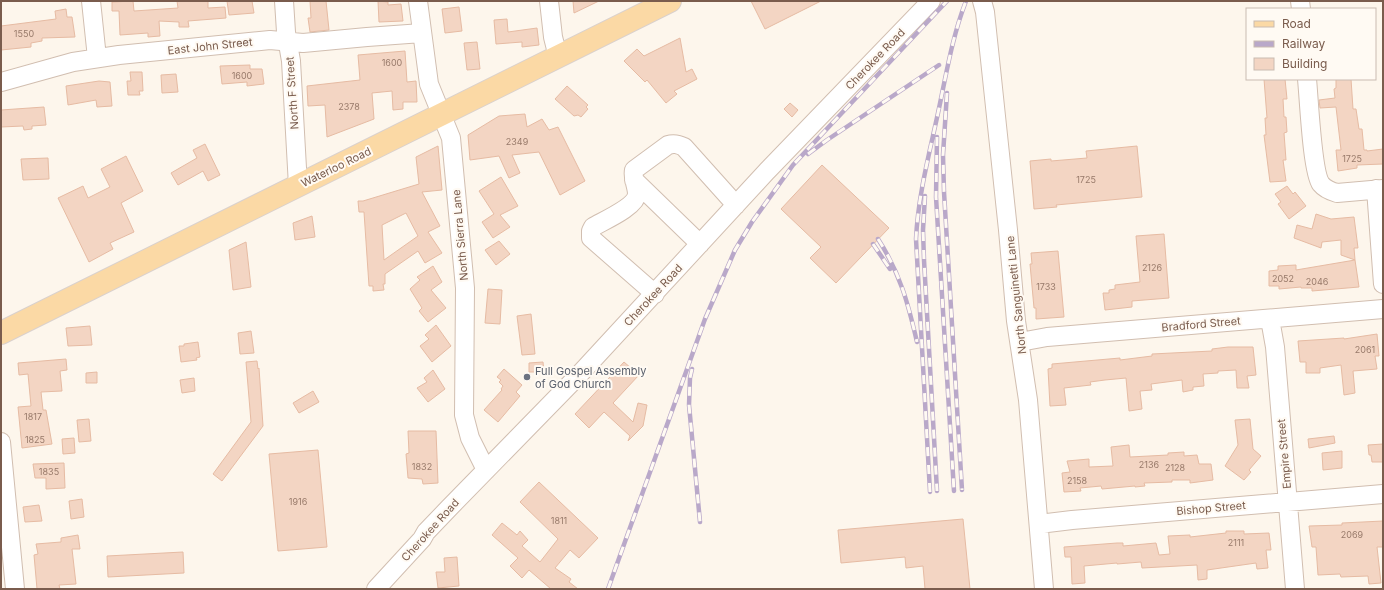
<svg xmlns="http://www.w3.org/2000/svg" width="1384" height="590" font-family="Inter,sans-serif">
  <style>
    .building { fill: #f3d5c3; stroke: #e6bba3; fill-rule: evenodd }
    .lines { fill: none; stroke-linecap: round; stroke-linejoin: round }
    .minor-casing { stroke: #d1beb0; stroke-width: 20 }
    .major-casing { stroke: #dad1cd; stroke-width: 24 }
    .minor { stroke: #fff; stroke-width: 18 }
    .major { stroke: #fbd9a5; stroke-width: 22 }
    .rail-casing { stroke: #b9a8c9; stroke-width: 4.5 }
    .rail { stroke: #fffaf3; stroke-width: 3; stroke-dasharray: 9; stroke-linecap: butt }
    .worship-dot { fill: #6b7280; stroke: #fffaf3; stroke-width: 1.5 }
    .labels { text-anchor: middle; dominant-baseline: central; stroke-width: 4; stroke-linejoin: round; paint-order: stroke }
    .number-label { font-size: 9px; fill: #987a6a }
    .street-label { font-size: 11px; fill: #7a5c4d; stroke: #fffaf3 }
    .worship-label { font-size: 11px; fill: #5b616d; stroke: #fffaf3; text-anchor: start }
  </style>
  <rect width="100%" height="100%" fill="#fdf6ec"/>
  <!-- building -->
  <path class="building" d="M 133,1 L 134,11 L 178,8 L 177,1 L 208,1 L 208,8 L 225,7 L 226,18 L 188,21 L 189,27 L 179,27 L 179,22 L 159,21 L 160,36 L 148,37 L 148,33 L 120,35 L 119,11 L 112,11 L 112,2 Z
    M 227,1 L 252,1 L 254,13 L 229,15 Z
    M 310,1 L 326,1 L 329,30 L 310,32 L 308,18 L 311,18 Z
    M 378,1 L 388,2 L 388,5 L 401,4 L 403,21 L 379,22 Z
    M 573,1 L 599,1 L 574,13 Z
    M 751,1 L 821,1 L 765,29 Z
    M 459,7 L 462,31 L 445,33 L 442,9 Z
    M 66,9 L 67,17 L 72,17 L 75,37 L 42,38 L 42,41 L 31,43 L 31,47 L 1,50 L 1,26 L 56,19 L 55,11 Z
    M 507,19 L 508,32 L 537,28 L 539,45 L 522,47 L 522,42 L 496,44 L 494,20 Z
    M 680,38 L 686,72 L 692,69 L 697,79 L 674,91 L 677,94 L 666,103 L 647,80 L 645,82 L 624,61 L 637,49 L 644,56 Z
    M 477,42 L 480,69 L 467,70 L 464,43 Z
    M 405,51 L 407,82 L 416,81 L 417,102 L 403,102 L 403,109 L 393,110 L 392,91 L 372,93 L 374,119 L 327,137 L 325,105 L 308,106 L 307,86 L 360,80 L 358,55 Z
    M 250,65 L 250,69 L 262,69 L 264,84 L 247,86 L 247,82 L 222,84 L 220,66 Z
    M 130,72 L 142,72 L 143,91 L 139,91 L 140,95 L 128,95 L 127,81 L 131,81 Z
    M 176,74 L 178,92 L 162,93 L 161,75 Z
    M 1264,79 L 1285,79 L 1287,99 L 1283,99 L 1284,117 L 1286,117 L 1287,132 L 1284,133 L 1286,160 L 1283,160 L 1286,181 L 1270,182 L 1264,135 L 1266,135 L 1265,118 L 1267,118 Z
    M 1336,79 L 1351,79 L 1353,109 L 1356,109 L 1359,129 L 1362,129 L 1364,150 L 1367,150 L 1367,151 L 1383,149 L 1383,164 L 1357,165 L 1357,168 L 1338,171 L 1336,150 L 1341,150 L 1336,107 L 1320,108 L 1319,100 L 1335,98 L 1334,89 L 1336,88 Z
    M 99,81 L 110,82 L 112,106 L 97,107 L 96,100 L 68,105 L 66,86 Z
    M 567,86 L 588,105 L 586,107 L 588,109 L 581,117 L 578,115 L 574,116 L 555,99 Z
    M 790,103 L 798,110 L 792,117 L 784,109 Z
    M 44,107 L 46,125 L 32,126 L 32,129 L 24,130 L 23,126 L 1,127 L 1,110 Z
    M 525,114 L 527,127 L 542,119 L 549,130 L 558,127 L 585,181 L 560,195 L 539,152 L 512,155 L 520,173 L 509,178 L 499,156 L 470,160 L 468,135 L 499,116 Z
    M 205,144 L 220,175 L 208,181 L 203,171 L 178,185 L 171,173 L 197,158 L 193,150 Z
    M 438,146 L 442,190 L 422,192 L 440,226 L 428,232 L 442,253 L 425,263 L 418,251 L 385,274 L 385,284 L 383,284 L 384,290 L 373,291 L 373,286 L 369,286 L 364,212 L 359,212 L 358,201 L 363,201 L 419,184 L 416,157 ZM 406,213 L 418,236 L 384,260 L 382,225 Z
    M 1137,146 L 1142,197 L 1056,205 L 1057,207 L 1034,209 L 1030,161 L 1051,159 L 1051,161 L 1087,158 L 1086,151 Z
    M 126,156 L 143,191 L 121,203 L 134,232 L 110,243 L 113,249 L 89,262 L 58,198 L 83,186 L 88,198 L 110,187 L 101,169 Z
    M 48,158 L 49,179 L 23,180 L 21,159 Z
    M 822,165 L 889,228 L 836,283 L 810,258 L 821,247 L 781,209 Z
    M 501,177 L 518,206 L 500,215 L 510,227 L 493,238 L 482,222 L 494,214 L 479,191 Z
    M 1287,186 L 1293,194 L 1295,192 L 1306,206 L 1289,219 L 1278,204 L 1281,202 L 1275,194 Z
    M 1316,214 L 1331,219 L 1354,217 L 1358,248 L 1354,248 L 1355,260 L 1341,255 L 1341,240 L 1322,242 L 1321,248 L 1294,238 L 1297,225 L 1312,229 Z
    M 312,216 L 315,237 L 295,240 L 293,223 Z
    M 1164,234 L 1169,298 L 1132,301 L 1132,307 L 1105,310 L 1103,293 L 1109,293 L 1109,290 L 1115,289 L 1115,285 L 1140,282 L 1136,236 Z
    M 499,241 L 510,254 L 496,265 L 485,250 Z
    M 246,242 L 251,287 L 233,290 L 229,250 Z
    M 1058,251 L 1064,317 L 1036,319 L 1036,308 L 1034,308 L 1030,264 L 1032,264 L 1031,253 Z
    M 1355,260 L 1359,287 L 1312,291 L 1312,288 L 1301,288 L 1301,287 L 1279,289 L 1279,286 L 1269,286 L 1269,271 L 1278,270 L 1278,266 L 1296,265 L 1296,270 Z
    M 433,266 L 442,282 L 431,290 L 446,308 L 428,322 L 419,311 L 422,308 L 410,289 L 420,280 L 417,277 Z
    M 488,289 L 502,290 L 500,324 L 485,323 Z
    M 531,314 L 535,354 L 522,355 L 517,316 Z
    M 436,325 L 451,346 L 432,362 L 420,346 L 429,339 L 425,335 Z
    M 90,326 L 92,345 L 68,346 L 66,328 Z
    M 251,331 L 254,353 L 240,354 L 238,333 Z
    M 1377,334 L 1379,356 L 1375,356 L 1377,369 L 1353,371 L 1355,393 L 1344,395 L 1341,365 L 1320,368 L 1320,373 L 1306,373 L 1306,362 L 1300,362 L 1298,341 L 1344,338 L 1344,339 Z
    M 198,342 L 200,357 L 196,358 L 197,360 L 181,362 L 179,346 L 184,346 L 184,344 Z
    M 1228,347 L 1253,347 L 1256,375 L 1247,376 L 1249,388 L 1237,388 L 1236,370 L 1218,371 L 1218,373 L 1203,374 L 1204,386 L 1193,387 L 1193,390 L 1183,392 L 1182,380 L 1151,384 L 1152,390 L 1140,391 L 1142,409 L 1129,411 L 1126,378 L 1105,380 L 1090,382 L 1091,385 L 1064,388 L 1066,405 L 1050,406 L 1048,369 L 1052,368 L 1052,364 L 1120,358 L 1120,360 L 1152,356 L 1152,354 L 1212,351 L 1212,349 Z
    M 66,359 L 67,370 L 60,371 L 62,391 L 41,392 L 43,410 L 46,410 L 52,444 L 22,448 L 18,407 L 31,406 L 28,374 L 19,375 L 18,363 Z
    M 257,361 L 258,369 L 259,368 L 263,426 L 222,481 L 213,474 L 251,422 L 246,362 Z
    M 543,362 L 544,372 L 529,372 L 529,363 Z
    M 624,362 L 639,375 L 613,403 L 633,422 L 638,403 L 647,405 L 643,426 L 628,441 L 630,436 L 604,412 L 589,428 L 575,414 Z
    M 504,369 L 522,385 L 516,392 L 520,396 L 498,422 L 484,410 L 502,390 L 501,389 L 503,386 L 499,382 L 501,380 L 497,377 Z
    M 433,370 L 445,389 L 428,402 L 417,388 L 427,382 L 424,378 Z
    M 97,372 L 97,383 L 86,383 L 86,373 Z
    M 194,378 L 195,391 L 182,393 L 180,380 Z
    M 313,391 L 319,402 L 299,413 L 293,403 Z
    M 89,419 L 91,441 L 79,442 L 77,420 Z
    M 1250,419 L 1253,449 L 1261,456 L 1249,470 L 1251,472 L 1244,480 L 1225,466 L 1238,445 L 1235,420 Z
    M 408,431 L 436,431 L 438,483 L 423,484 L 422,479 L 408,478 L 406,454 L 409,453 Z
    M 1334,436 L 1335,443 L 1309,448 L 1308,439 Z
    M 74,438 L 75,453 L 63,454 L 62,439 Z
    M 1383,444 L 1383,462 L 1372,462 L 1371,455 L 1369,455 L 1368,445 Z
    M 1129,445 L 1130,457 L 1168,455 L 1168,453 L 1184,452 L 1184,456 L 1197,455 L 1199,464 L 1211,464 L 1213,480 L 1190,483 L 1190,480 L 1172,480 L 1172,482 L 1144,483 L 1145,486 L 1135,487 L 1135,486 L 1102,489 L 1101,486 L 1080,488 L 1081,491 L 1064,492 L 1062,473 L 1070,472 L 1067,461 L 1089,459 L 1089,467 L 1113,466 L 1111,447 Z
    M 318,450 L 327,547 L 278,551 L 269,454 Z
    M 1342,451 L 1342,468 L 1323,470 L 1322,453 Z
    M 64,463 L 65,488 L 46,489 L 46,478 L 35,478 L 33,464 Z
    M 539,482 L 598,538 L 579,558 L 570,550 L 555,568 L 571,579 L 569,582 L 578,589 L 551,589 L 529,570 L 522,578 L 510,566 L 518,558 L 492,535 L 502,523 L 517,535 L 520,531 L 528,540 L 522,546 L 540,562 L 558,539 L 520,502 Z
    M 82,499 L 84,517 L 71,519 L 69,501 Z
    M 39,505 L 42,521 L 25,522 L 23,507 Z
    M 963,519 L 970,589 L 925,589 L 923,566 L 906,568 L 905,557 L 841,563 L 838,530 Z
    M 1383,521 L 1383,547 L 1377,547 L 1381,583 L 1369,584 L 1368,576 L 1341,577 L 1340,574 L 1318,575 L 1316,547 L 1312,547 L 1309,526 L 1342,525 L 1342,523 Z
    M 1226,531 L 1244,531 L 1244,534 L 1269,533 L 1271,550 L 1266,550 L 1268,568 L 1257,569 L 1256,563 L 1207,570 L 1207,579 L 1198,580 L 1197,565 L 1142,568 L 1141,562 L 1117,564 L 1117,563 L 1084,566 L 1085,583 L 1072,584 L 1071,557 L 1065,557 L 1064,547 L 1117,543 L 1123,543 L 1123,546 L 1156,543 L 1159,555 L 1170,554 L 1168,536 L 1190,535 L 1190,537 L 1226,533 Z
    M 78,535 L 80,549 L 72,549 L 76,584 L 59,585 L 60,589 L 37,589 L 34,555 L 38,554 L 36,544 L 61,542 L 61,538 Z
    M 183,552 L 184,573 L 108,577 L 107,556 Z
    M 457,557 L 459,586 L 438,588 L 436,572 L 445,572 L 444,558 Z"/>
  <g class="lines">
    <defs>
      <path id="minor" d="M 91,1 L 97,58
        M 284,1 L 286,32 L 291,61 L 298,186
        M 418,1 L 429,84 L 451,138 L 465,288 L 464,415 L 470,438 L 486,470
        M 549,1 L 553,37 L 558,57
        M 982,1 L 985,12 L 1008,230 L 1016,321 L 1028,400 L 1044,589
        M 1300,1 L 1301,9
        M 1307,79 C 1309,98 1312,172 1321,184 C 1325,189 1330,191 1337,193 L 1383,189
        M 1,82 L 73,62 L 119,55 L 270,40 L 303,43 L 367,37 L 422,33
        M 634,180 L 700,244
        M 1376,189 L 1383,284
        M 655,294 L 591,238 L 591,231 L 593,227 C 603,221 636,207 637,194 C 637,186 632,178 634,170 L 668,145 C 674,143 678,144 684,147 L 736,205
        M 1270,319 L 1275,347 L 1295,589
        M 1020,342 L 1047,337 L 1383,309
        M 1,442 L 15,589
        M 1039,524 L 1072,520 L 1383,494
        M 376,589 L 422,539 L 426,532 L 449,508 L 576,378 L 767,171 L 931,1"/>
      <path id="major" d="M 1,333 L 670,1"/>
    </defs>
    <!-- minor casing -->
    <use href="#minor" class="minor-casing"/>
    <!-- major casing -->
    <use href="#major" class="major-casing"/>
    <!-- minor -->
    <use href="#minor" class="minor"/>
    <!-- major -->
    <use href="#major" class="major"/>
    <defs>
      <path id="rail" d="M 947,93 L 943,155 L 944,192 L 962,490
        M 937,137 L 936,197 L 954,491
        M 808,154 L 827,140 L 939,65
        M 925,196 L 923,230 L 924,260 L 937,491
        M 878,239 C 900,273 908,303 917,342
        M 873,244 L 890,269
        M 692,369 L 690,378 L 689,405 L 700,522
        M 930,492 L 916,239 C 918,196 929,155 938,113 C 946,76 952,37 966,1
        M 608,589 L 705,319 L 735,250 L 752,222 L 793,165 L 947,1"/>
    </defs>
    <!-- rail casing -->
    <use href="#rail" class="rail-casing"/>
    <!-- rail -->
    <use href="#rail" class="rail"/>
  </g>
  <!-- markers -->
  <circle class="worship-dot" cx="527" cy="377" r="4"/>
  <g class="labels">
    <!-- number labels -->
    <g class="number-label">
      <text x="24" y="33">1550</text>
      <text x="392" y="62">1600</text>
      <text x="242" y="75">1600</text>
      <text x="349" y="106">2378</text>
      <text x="517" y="141">2349</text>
      <text x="1352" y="158">1725</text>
      <text x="1086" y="179">1725</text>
      <text x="1152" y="267">2126</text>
      <text x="1283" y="278">2052</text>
      <text x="1317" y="281">2046</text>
      <text x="1046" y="286">1733</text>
      <text x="1365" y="349">2061</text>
      <text x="33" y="416">1817</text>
      <text x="35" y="439">1825</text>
      <text x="1149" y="464">2136</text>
      <text x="422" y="466">1832</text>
      <text x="1175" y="467">2128</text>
      <text x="49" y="471">1835</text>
      <text x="1077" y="480">2158</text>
      <text x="298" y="501">1916</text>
      <text x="559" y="520">1811</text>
      <text x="1352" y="534">2069</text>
      <text x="1236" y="542">2111</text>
    </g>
    <!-- street labels -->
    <g class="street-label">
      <text transform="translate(210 46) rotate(-6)">East John Street</text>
      <text transform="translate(875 59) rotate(-46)">Cherokee Road</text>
      <text transform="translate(292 93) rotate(-94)">North F Street</text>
      <text transform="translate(336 167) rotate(-26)">Waterloo Road</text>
      <text transform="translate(460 235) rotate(-95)">North Sierra Lane</text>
      <text transform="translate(653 295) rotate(-47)">Cherokee Road</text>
      <text transform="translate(1016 295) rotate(-96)">North Sanguinetti Lane</text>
      <text transform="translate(1201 324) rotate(-5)">Bradford Street</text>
      <text transform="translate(1284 454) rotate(-95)">Empire Street</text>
      <text transform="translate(1211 508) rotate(-5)">Bishop Street</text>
      <text transform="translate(430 530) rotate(-48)">Cherokee Road</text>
    </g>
    <!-- worship labels -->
    <g class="worship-label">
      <text x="535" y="371">Full Gospel Assembly<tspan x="535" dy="13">of God Church</tspan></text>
    </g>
  </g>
  <!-- border -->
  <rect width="1384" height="590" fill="none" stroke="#7a5c4d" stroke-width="4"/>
  <!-- legend -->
  <rect x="1246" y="8" width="130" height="72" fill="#fffaf3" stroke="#cabbb1"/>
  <rect x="1254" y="21" width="20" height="6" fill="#fbd9a5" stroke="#cabbb1"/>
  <text x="1282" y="28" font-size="12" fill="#7a5c4d">Road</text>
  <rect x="1254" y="41" width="20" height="6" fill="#b9a8c9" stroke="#cabbb1"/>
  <text x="1282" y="48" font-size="12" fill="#7a5c4d">Railway</text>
  <rect x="1254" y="58" width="20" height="12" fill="#f3d5c3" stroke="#cabbb1"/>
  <text x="1282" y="68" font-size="12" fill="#7a5c4d">Building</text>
</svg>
